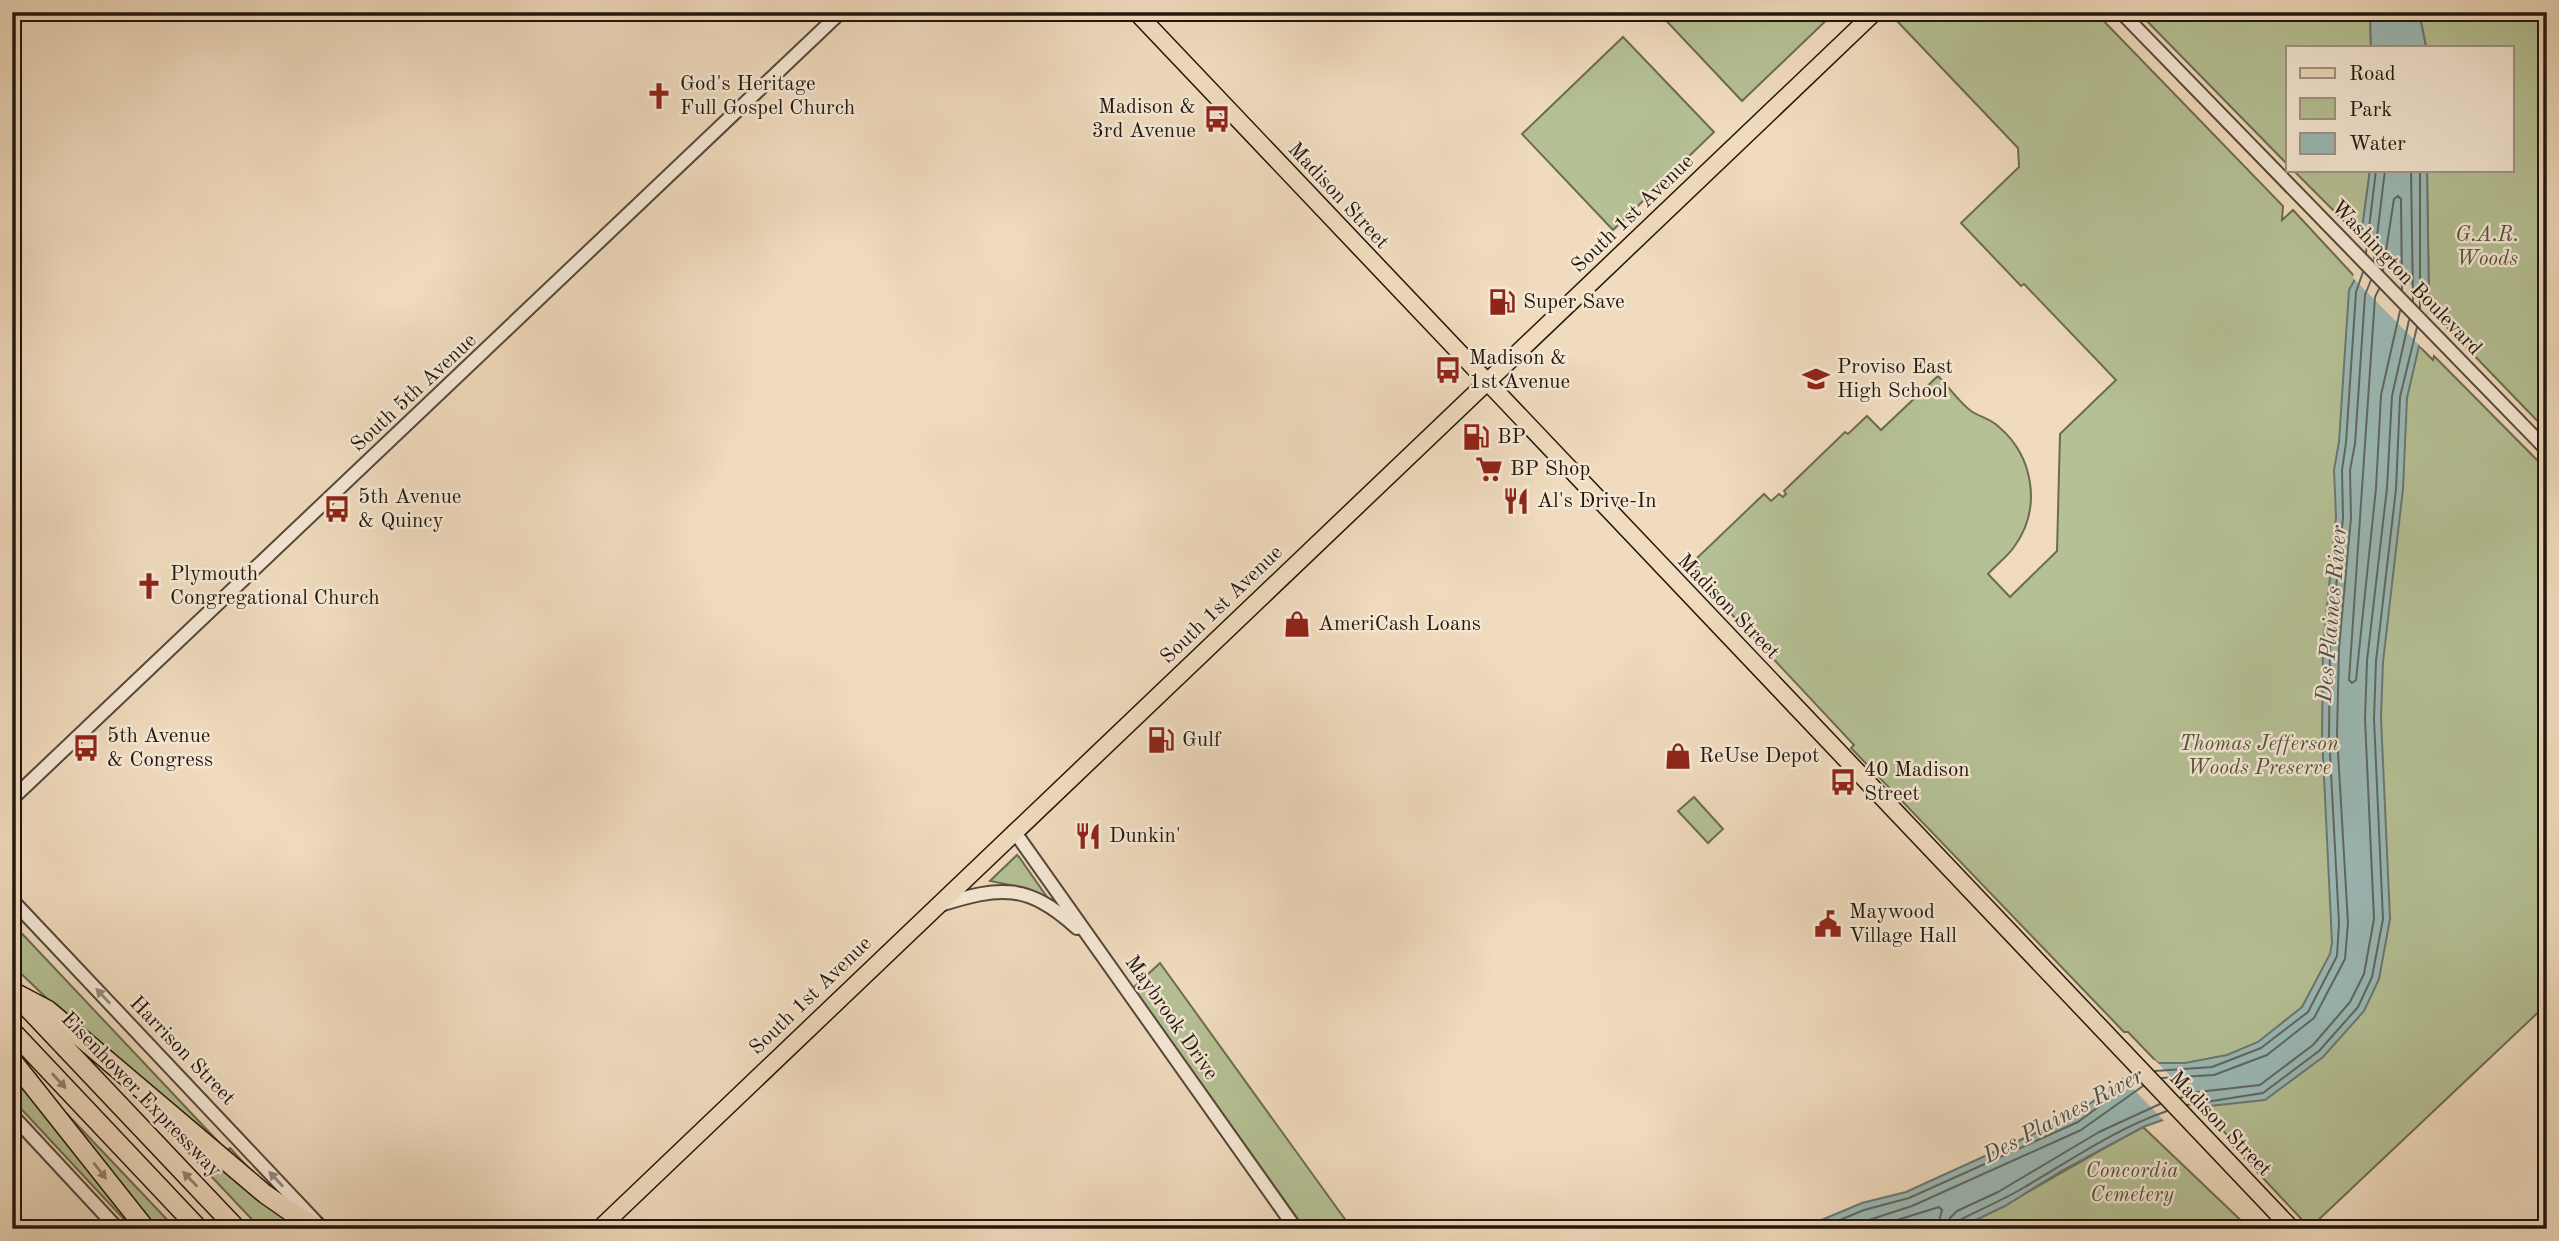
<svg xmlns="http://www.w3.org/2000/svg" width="2559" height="1241" font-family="'Old Standard TT',serif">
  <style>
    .green { fill: #b5c195; stroke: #6c6c50; stroke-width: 2 }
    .water { fill: #9bbab7; stroke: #6b7873; stroke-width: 2 }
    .pier { fill: #f0dbbe }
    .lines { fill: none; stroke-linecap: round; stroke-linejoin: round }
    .shore { stroke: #5e6862; stroke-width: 2 }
    .minor-casing { stroke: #564738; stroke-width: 16 }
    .major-casing { stroke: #22160c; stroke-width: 19 }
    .highway-casing { stroke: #22160c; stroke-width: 21 }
    .minor { stroke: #f5e8d5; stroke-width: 12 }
    .major { stroke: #f0dbbe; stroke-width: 16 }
    .highway { stroke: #f0dbbe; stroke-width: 18 }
    .oneway { fill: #968a7b }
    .oneway2 { fill: #93826e }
    .labels { text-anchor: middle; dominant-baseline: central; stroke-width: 5; stroke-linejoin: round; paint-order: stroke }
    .poi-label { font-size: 21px; fill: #22160c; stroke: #f5e8d5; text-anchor: start }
    .street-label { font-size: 21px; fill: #22160c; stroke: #f5e8d5 }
    .park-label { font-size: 21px; font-style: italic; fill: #55523c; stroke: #f5e8d5 }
    .water-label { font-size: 23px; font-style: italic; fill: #4c4f48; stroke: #f5e8d5 }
  </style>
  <rect width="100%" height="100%" fill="#f0dbbe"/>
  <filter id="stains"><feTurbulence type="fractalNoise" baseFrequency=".00286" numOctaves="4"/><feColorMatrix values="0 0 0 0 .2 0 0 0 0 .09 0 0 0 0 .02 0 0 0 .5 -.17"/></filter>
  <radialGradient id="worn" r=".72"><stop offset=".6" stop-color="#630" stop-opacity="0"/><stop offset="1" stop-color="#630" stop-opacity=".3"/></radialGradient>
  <!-- green -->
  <path class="green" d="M 1658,12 L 1835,12 L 1742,101 Z
    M 1907,12 L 2095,12 L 2283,206 L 2282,220 L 2293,210 L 2420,347 L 2433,360 L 2434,356 L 2547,470 L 2547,1004 L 2313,1225 L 2306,1224 L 2232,1145 L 2235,1143 L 2128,1032 L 2124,1032 L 1851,748 L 1854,745 L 1692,572 L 1701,563 L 1697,558 L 1764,494 L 1771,501 L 1779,494 L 1783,497 L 1786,494 L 1784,491 L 1845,432 L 1848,434 L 1867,416 L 1881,430 L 1938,376 C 1949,387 1959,402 1971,411 C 1980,417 1991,419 1999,427 C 2034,457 2042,509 2014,547 C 2007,557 1996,565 1988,574 L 2010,597 L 2057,551 L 2060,434 L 2116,380 L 2024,284 L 2021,286 L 1961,223 L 2019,167 L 2018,148 L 1897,21 Z
    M 2138,12 L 2370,12 L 2371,47 L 2288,47 L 2288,165 Z
    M 2419,12 L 2547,12 L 2547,431 L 2440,320 L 2440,316 L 2429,303 L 2427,170 L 2512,170 L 2512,47 L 2426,47 Z
    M 1623,37 L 1714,132 L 1613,230 L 1522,134 Z
    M 2293,170 L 2370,170 L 2362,234 L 2349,222 L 2348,225 Z
    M 1694,797 L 1723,829 L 1708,843 L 1678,811 Z
    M 1017,855 L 1019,857 L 1047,897 L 1026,888 L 990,881 Z
    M 12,923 L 227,1151 L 230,1148 L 258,1178 L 56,1007 L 13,966 L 16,963 L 12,959 Z
    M 1160,963 L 1352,1229 L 1305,1229 L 1133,988 Z
    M 12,1070 L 138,1229 L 133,1229 L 12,1099 Z
    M 125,1085 L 298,1229 L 261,1229 Z
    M 67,1114 L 176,1229 L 154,1229 L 65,1116 Z
    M 2143,1127 L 2250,1229 L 1957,1229 C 2021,1199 2080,1160 2143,1127 Z"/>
  <!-- water -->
  <path class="water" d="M 2370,12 L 2419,12 L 2426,47 L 2371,47 Z
    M 2370,170 L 2427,170 L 2429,303 L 2407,398 L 2403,489 L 2383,662 L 2381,718 L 2390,919 L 2379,979 L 2364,1011 L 2323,1057 L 2265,1100 L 2200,1107 L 2143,1127 L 2063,1170 L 2005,1206 L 1957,1229 L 1800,1229 L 1862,1203 L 1906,1192 L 2075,1115 L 2129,1074 L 2158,1063 L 2185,1063 L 2227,1055 L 2258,1042 L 2302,1007 L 2330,954 L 2332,943 L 2322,735 L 2323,647 L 2336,517 L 2334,470 L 2339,442 L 2349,290 L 2355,279 Z"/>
  <!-- pier -->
  <path class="pier" d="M 2360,233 L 2429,303 L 2422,348 L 2353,278 Z
    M 2155,1060 L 2204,1111 L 2166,1123 L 2121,1076 Z"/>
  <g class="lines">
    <!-- shore -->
    <path class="shore" d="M 2411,170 L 2413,301
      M 2420,170 L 2420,309
      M 2366,253 L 2376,170
      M 2374,261 L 2385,170
      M 2383,270 L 2394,199 L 2398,196 L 2401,199 L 2402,290
      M 2379,289 L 2375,297 L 2349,680 L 2352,683 L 2356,680 L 2376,488 L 2381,395 L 2400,311
      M 2155,1071 L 2212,1067 L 2261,1048 L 2308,1012 L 2337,956 L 2339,923 L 2329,735 L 2330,647 L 2343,518 L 2342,470 L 2346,443 L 2356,292 L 2363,272
      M 2162,1078 L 2214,1075 L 2267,1055 L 2314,1018 L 2345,959 L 2348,923 L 2337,735 L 2339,648 L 2351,518 L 2350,470 L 2355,444 L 2365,295 L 2371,280
      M 2180,1098 L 2198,1092 L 2260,1085 L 2313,1045 L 2350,1002 L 2364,974 L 2374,919 L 2365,719 L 2367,661 L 2387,488 L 2392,396 L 2409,320
      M 2187,1105 L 2263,1093 L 2319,1051 L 2358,1007 L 2372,977 L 2383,919 L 2374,719 L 2376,661 L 2396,489 L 2400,397 L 2417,327
      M 1818,1229 L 1864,1210 L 1909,1198 L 2078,1122 L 2136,1079
      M 1841,1229 L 1912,1206 L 2081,1130 L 2143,1086
      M 1868,1229 L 1939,1207 L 1942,1210 L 1937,1229
      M 1947,1229 L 1950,1218 L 1957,1211 L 1998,1192 L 2099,1132 L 2160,1104
      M 1956,1229 L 1960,1220 C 1981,1209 2003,1200 2023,1188 C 2071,1160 2115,1129 2167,1111"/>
    <defs>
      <path id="minor" d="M 2121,12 L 2547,450
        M 12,799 L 841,12
        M 1014,831 L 1296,1229
        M 12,900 L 317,1223
        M 940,905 C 1001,886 1027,883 1077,928
        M 12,1115 L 118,1229"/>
      <path id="major" d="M 1136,12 L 2292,1229
        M 599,1229 L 1875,12"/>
      <path id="highway" d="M 12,991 L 48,1010 L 265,1194 L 298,1217 L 321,1229
        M 20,1000 L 237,1229
        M 12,1031 L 199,1229
        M 12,1060 L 146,1229"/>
    </defs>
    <!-- minor casing -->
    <use href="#minor" class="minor-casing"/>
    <!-- major casing -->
    <use href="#major" class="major-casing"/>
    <!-- highway casing -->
    <use href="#highway" class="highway-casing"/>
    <!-- minor -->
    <use href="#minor" class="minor"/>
    <!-- major -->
    <use href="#major" class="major"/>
    <!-- highway -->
    <use href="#highway" class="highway"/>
  </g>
  <!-- one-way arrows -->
  <defs><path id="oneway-solid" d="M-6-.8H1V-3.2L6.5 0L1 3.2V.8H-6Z" transform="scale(1.75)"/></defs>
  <g class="oneway">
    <use href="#oneway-solid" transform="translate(103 996) rotate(-133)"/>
    <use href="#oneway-solid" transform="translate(276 1179) rotate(-133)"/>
  </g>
  <g class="oneway2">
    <use href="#oneway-solid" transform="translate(59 1081) rotate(47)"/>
    <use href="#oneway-solid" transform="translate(100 1171) rotate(52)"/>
    <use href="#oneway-solid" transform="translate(190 1179) rotate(-134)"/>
  </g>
  <!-- icons -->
  <defs>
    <symbol id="church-bare" viewBox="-9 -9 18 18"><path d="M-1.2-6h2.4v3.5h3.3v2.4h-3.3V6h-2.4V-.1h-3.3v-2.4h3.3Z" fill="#8f2418" stroke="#f5e8d5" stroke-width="2.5" paint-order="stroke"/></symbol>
    <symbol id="bus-bare" viewBox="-9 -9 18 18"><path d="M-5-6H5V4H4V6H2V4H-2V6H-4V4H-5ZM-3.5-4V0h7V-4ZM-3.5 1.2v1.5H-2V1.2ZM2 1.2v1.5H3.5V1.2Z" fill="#8f2418" stroke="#f5e8d5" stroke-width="2.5" paint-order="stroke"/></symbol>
    <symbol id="fuel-bare" viewBox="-9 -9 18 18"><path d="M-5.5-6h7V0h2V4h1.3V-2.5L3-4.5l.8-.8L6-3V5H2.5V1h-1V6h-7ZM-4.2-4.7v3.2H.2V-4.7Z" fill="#8f2418" stroke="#f5e8d5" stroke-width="2.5" paint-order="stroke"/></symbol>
    <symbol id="school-bare" viewBox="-9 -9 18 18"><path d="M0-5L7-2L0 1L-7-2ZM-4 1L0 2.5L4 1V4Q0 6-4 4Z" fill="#8f2418" stroke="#f5e8d5" stroke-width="2.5" paint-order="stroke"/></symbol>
    <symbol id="supermarket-bare" viewBox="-9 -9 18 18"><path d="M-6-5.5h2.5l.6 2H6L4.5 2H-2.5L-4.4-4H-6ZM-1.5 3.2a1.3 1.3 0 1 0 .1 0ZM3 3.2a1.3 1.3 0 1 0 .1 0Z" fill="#8f2418" stroke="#f5e8d5" stroke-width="2.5" paint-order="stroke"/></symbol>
    <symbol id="restaurant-bare" viewBox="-9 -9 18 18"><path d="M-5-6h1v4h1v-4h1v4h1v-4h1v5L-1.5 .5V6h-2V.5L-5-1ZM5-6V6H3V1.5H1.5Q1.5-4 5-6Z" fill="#8f2418" stroke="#f5e8d5" stroke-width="2.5" paint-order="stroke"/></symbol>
    <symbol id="shop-bare" viewBox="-9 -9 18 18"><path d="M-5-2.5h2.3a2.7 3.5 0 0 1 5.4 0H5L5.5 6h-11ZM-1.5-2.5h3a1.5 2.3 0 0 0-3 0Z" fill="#8f2418" stroke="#f5e8d5" stroke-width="2.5" paint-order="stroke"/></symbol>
    <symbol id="civic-bare" viewBox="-9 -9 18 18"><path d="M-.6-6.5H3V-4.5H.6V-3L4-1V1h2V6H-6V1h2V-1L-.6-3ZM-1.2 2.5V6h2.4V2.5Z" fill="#8f2418" stroke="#f5e8d5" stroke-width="2.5" paint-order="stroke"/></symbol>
  </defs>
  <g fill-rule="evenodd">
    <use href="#church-bare" x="640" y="77" width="38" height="38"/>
    <use href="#bus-bare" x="1198" y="100" width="38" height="38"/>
    <use href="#fuel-bare" x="1483" y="283" width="38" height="38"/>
    <use href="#bus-bare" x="1429" y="351" width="38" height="38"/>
    <use href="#school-bare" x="1797" y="360" width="38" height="38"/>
    <use href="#fuel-bare" x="1457" y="418" width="38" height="38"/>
    <use href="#supermarket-bare" x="1470" y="450" width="38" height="38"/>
    <use href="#restaurant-bare" x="1497" y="482" width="38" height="38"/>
    <use href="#bus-bare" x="318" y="490" width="38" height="38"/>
    <use href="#church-bare" x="130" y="567" width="38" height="38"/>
    <use href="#shop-bare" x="1278" y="605" width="38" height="38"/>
    <use href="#fuel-bare" x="1142" y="721" width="38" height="38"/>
    <use href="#bus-bare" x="67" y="729" width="38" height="38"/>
    <use href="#shop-bare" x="1659" y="737" width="38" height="38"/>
    <use href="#bus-bare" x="1824" y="763" width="38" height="38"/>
    <use href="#restaurant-bare" x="1069" y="817" width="38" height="38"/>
    <use href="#civic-bare" x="1809" y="905" width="38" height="38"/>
  </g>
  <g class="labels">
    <!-- poi labels -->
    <g class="poi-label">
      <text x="680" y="84">God's Heritage<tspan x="680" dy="24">Full Gospel Church</tspan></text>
      <text x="1196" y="107" text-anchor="end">Madison &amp;<tspan x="1196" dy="24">3rd Avenue</tspan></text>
      <text x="1523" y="302">Super Save</text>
      <text x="1469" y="358">Madison &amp;<tspan x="1469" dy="24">1st Avenue</tspan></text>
      <text x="1837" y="367">Proviso East<tspan x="1837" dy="24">High School</tspan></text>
      <text x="1497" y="437">BP</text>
      <text x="1510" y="469">BP Shop</text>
      <text x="358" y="497">5th Avenue<tspan x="358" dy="24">&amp; Quincy</tspan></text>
      <text x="1537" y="501">Al's Drive-In</text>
      <text x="170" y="574">Plymouth<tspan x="170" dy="24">Congregational Church</tspan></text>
      <text x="1318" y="624">AmeriCash Loans</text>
      <text x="107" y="736">5th Avenue<tspan x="107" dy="24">&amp; Congress</tspan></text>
      <text x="1182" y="740">Gulf</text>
      <text x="1699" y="756">ReUse Depot</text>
      <text x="1864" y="770">40 Madison<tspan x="1864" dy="24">Street</tspan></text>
      <text x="1109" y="836">Dunkin'</text>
      <text x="1849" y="912">Maywood<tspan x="1849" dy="24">Village Hall</tspan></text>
    </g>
    <!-- street labels -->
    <g class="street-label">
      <text transform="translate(1338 196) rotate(47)">Madison Street</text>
      <text transform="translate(1633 214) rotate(-44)">South 1st Avenue</text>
      <text transform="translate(2406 278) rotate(46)">Washington Boulevard</text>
      <text transform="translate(414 393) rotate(-43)">South 5th Avenue</text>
      <text transform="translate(1222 605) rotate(-44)">South 1st Avenue</text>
      <text transform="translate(1728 607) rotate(46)">Madison Street</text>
      <text transform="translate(811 996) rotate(-44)">South 1st Avenue</text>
      <text transform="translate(1171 1018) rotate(55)">Maybrook Drive</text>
      <text transform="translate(182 1051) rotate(46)">Harrison Street</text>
      <text transform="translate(141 1095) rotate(46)">Eisenhower Expressway</text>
      <text transform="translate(2220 1124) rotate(46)">Madison Street</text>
    </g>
    <!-- park labels -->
    <g class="park-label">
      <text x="2487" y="235">G.A.R.<tspan x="2487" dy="24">Woods</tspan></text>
      <text x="2259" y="744">Thomas Jefferson<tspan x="2259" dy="24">Woods Preserve</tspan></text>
      <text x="2132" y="1171">Concordia<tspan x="2132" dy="24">Cemetery</tspan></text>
    </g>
    <!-- water labels -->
    <g class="water-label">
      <text transform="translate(2332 614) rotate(-85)">Des Plaines River</text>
      <text transform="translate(2063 1116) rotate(-28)">Des Plaines River</text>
    </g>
  </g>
  <!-- margin -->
  <rect width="2559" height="1241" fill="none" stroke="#f0dbbe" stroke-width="42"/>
  <rect x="14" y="14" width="2531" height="1213" fill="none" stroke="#22160c" stroke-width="3.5"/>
  <rect x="21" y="21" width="2517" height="1199" fill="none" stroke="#22160c" stroke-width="2"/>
  <!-- legend -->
  <rect x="2286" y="46" width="228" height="126" fill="#f5e8d5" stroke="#a19485" stroke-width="2"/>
  <rect x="2300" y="68" width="35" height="10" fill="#f0dbbe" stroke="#a19485" stroke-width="2"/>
  <text x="2349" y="80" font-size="21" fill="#22160c">Road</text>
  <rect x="2300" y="98" width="35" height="21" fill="#b5c195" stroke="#a19485" stroke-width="2"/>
  <text x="2349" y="116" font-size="21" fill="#22160c">Park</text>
  <rect x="2300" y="133" width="35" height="21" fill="#9bbab7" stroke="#a19485" stroke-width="2"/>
  <text x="2349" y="150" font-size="21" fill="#22160c">Water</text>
  <rect width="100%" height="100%" filter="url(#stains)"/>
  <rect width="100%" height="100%" fill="url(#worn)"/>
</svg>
